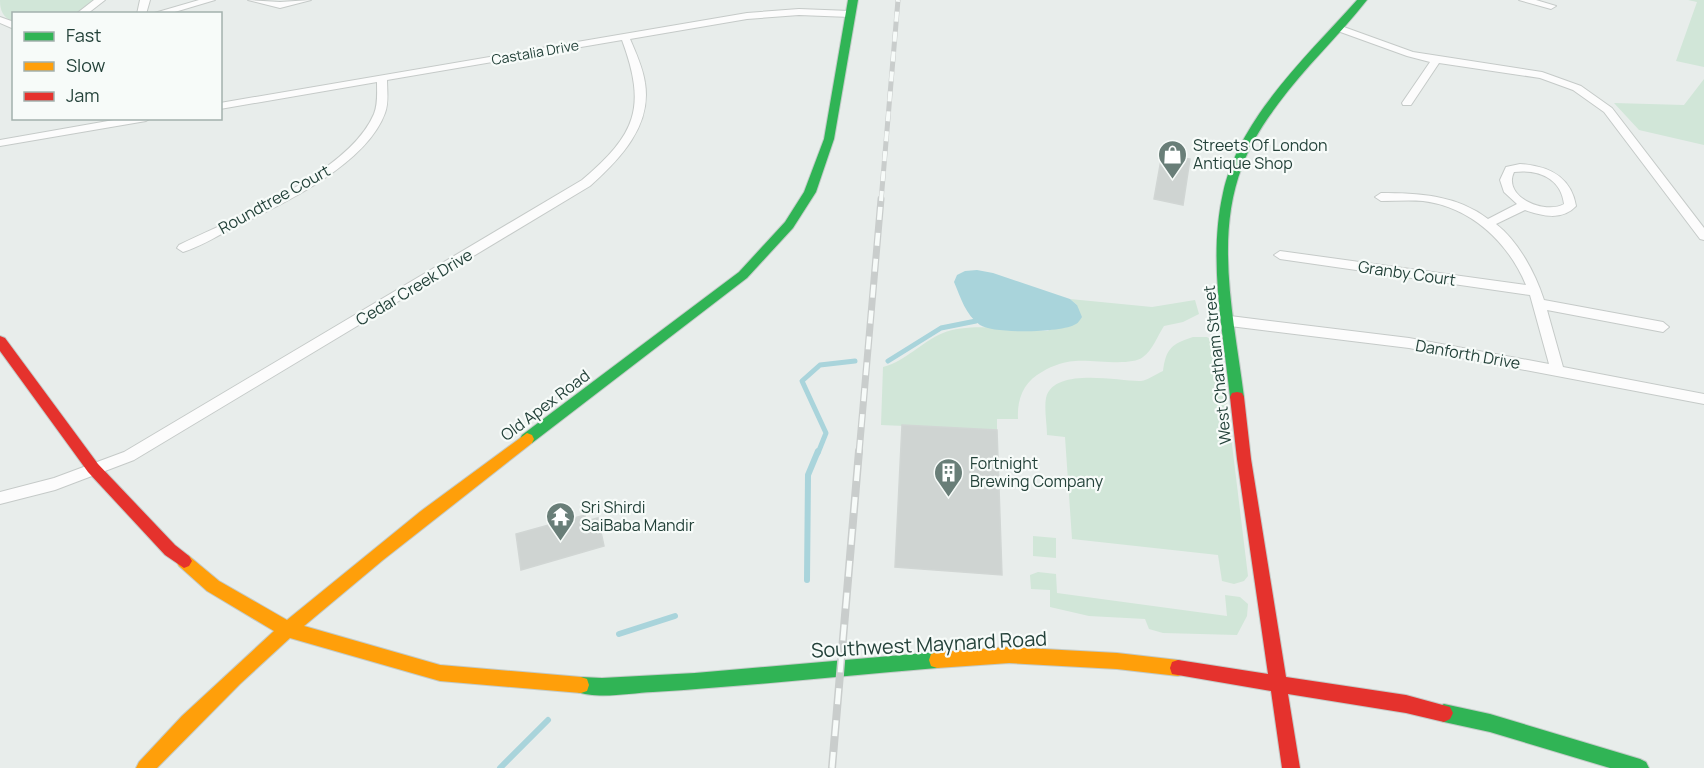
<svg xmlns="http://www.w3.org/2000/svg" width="1704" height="768" font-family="Manrope,sans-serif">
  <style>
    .green { fill: #d1e6d8 }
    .water { fill: #a9d4db }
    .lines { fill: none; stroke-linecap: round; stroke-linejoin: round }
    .stream-far1 { stroke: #a9d4db; stroke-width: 5 }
    .stream { stroke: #a9d4db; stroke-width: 6 }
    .building { fill: #cfd4d2; stroke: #d1d6d4; stroke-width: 1.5 }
    .street-casing { stroke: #c5cac8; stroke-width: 2 }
    .fast-casing { stroke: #c3cbc8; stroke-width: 2 }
    .slow-casing { stroke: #c3cbc8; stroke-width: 2 }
    .jam-casing { stroke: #c3cbc8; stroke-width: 2 }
    .street { fill: #fcfcfc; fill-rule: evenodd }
    .fast { fill: #30b455; fill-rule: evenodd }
    .slow { fill: #ff9f0a; fill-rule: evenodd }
    .jam { fill: #e5322d; fill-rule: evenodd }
    .rail-far2-casing { stroke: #c9cdcc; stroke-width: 5 }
    .rail-far1-casing { stroke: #c9cdcc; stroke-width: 7 }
    .rail-casing { stroke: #c9cdcc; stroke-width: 8 }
    .rail-far2 { stroke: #f7fbf9; stroke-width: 4; stroke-dasharray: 10; stroke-linecap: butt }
    .rail-far1 { stroke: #f7fbf9; stroke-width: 4.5; stroke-dasharray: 13; stroke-linecap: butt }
    .rail { stroke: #f7fbf9; stroke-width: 5; stroke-dasharray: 16; stroke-linecap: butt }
    .labels { text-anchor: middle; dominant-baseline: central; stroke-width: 4.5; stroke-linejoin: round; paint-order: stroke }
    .far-street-label { font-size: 14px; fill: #24423a; stroke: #f7fbf9 }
    .poi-label { font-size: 16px; fill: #24423a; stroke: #f7fbf9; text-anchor: start }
    .street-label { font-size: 16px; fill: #24423a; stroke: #f7fbf9 }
    .near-street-label { font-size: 20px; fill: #24423a; stroke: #f7fbf9 }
  </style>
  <rect width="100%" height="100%" fill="#e8edeb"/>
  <!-- green -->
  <path class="green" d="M 0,0 L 96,0 L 76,13 L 14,14 L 13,22 C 3,17 0,11 0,0 Z
    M 1688,0 L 1704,0 L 1704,67 L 1676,61 L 1697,2 Z
    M 1704,79 L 1704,145 L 1639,130 L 1614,103 L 1684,105 Z
    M 1070,299 L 1152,307 L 1195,300 L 1199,314 L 1183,322 L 1164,326 C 1158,335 1152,351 1143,357 C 1130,367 1092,359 1075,361 C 1061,362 1049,367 1037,375 C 1022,385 1017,402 1018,419 L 997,419 L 997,430 L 881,425 L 883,367 C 906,361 921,342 943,333 C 968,322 1019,330 1048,331 L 1077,305 Z
    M 1193,337 L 1207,337 L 1220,346 L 1248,576 L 1244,581 L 1234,584 L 1222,581 L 1218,555 L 1072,539 L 1065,437 L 1047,435 C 1047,424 1044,409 1046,398 C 1054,366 1121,382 1141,381 C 1148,380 1156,374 1163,371 C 1166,348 1172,344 1193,337 Z
    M 1033,536 L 1056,538 L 1056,558 L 1033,556 Z
    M 1038,572 L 1056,574 L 1057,593 L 1227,616 L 1225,595 L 1240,597 L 1248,604 L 1247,616 L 1237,635 L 1163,633 L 1149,629 L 1145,619 L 1089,616 L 1050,607 L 1050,590 L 1031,589 L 1030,575 Z"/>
  <!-- water -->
  <path class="water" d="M 977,270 L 993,273 L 1070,299 L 1077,305 L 1082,317 C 1080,320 1078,323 1076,324 C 1062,333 993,334 980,325 C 965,314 961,298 954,282 L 957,275 L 965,271 Z"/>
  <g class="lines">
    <!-- stream-far1 -->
    <path class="stream-far1" d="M 888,361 L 941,328 L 976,321
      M 818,453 L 826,433 L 802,381 L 820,365 L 855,361"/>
    <!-- stream -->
    <path class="stream" d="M 807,580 L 808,475 L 818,451
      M 619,634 L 675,616
      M 500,768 L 548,720"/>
  </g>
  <!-- building -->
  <path class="building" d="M 1162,154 L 1190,159 L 1183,205 L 1154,199 Z
    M 902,425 L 997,430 L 1002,575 L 895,567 Z
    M 585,515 L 586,521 L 598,518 L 604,546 L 521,570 L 516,534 Z"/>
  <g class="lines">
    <defs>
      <path id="street" d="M 94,0 L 105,0 L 87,14 L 76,14 Z
        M 140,0 L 150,0 L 146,14 L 137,14 Z
        M 199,0 L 215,0 L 168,14 L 151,14 Z
        M 248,0 L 280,2 L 311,0 L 280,8 Z
        M 1519,0 L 1536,0 L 1556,6 L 1551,9 Z
        M 799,9 L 850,11 L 855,14 L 850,17 L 799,15 L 747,19 L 630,39 C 636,53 643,68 645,83 C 652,126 620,159 590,186 L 134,460 L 55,490 L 0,504 L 0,492 L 54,478 L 124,452 L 582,180 C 636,134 647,108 622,40 L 387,80 C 387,91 389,102 385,113 C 366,166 277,207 229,230 C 214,238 199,247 183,252 L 177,248 L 179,245 C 235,218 349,173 374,114 C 378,104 377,93 377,82 L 220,109 L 220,103 L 747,13 Z
        M 0,17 L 14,22 L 14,29 L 0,23 Z
        M 1335,26 L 1341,26 L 1413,52 L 1542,72 L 1581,86 L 1612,108 L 1704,228 L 1704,240 L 1700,239 L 1604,112 L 1573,90 L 1540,78 L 1439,63 L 1411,105 L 1403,105 L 1402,103 L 1430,62 L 1407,56 L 1335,30 Z
        M 125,118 L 151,118 L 146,121 L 0,146 L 0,140 Z
        M 1520,164 C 1548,166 1571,176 1576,206 C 1562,221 1542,216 1525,210 L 1496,224 C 1519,242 1535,273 1544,300 L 1663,322 L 1669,327 L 1663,332 L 1547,310 L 1563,367 L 1704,394 L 1704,404 L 1409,348 L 1230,326 L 1224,321 L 1230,316 L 1409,338 L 1549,364 L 1530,295 L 1280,259 L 1274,255 L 1280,251 L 1526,285 C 1508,242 1471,207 1423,201 C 1409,200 1395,201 1381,201 L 1375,197 L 1381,193 C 1418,193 1457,195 1488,219 L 1517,204 L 1504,192 L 1500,180 L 1506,167 ZM 1514,172 C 1538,169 1561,178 1564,204 C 1545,215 1502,197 1514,172 Z"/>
      <path id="fast" d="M 848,0 L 858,0 L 834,139 L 816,192 L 793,228 L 747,278 L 532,443 L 522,443 L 520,439 L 522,435 L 739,272 L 785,222 L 804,192 L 824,139 Z
        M 1357,0 L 1367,0 C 1339,36 1305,67 1278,104 C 1264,123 1250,144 1242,167 C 1214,239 1235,324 1244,397 L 1242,401 L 1232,401 L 1230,397 C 1223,331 1208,259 1223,193 C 1239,118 1308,55 1357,0 Z
        M 937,652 L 943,654 L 945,660 L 943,666 L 937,668 C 842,676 748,686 653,692 C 629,693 597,700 575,691 L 573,685 L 575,679 L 581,677 L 602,678 L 695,673 Z
        M 1444,704 L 1490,714 L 1640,759 L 1646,762 L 1649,768 L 1610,768 L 1490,732 L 1444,722 L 1438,719 L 1435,713 L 1438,707 Z"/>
      <path id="slow" d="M 527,433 L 532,435 L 534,439 L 532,443 L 383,560 L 304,626 L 440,665 L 581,677 L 587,679 L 589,685 L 587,691 L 581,693 L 440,681 L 290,638 L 240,684 L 157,768 L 136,768 L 139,762 L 182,716 L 274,631 L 207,591 L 179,566 L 176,561 L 179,556 L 184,554 L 189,556 L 219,581 L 287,620 L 421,511 Z
        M 1009,647 L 1117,653 L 1178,660 L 1184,662 L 1186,668 L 1184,674 L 1178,676 L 1117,669 L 1009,663 L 937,668 L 931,666 L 929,660 L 931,654 L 937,652 Z"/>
      <path id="jam" d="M 0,336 L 5,338 L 98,464 L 175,545 L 189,556 L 192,561 L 189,566 L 184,568 L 165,555 L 88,472 L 0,351 Z
        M 1237,392 L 1242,393 L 1244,397 L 1251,459 L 1286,677 L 1406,695 L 1450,707 L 1453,713 L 1450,719 L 1444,722 L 1406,713 L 1288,694 L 1300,768 L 1282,768 L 1271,691 L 1172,674 L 1170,668 L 1172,662 L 1178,660 L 1268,674 L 1237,459 L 1230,397 L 1232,393 Z"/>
    </defs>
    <!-- street casing -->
    <use href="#street" class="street-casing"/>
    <!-- fast casing -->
    <use href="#fast" class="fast-casing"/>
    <!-- slow casing -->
    <use href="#slow" class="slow-casing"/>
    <!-- jam casing -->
    <use href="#jam" class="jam-casing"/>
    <!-- street -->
    <use href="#street" class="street"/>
    <!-- fast -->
    <use href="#fast" class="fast"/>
    <!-- slow -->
    <use href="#slow" class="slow"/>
    <!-- jam -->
    <use href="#jam" class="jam"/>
    <defs>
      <path id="rail-far2" d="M 881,201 L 898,0"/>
      <path id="rail-far1" d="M 859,453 L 881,199"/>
      <path id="rail" d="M 832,768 L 859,451"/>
    </defs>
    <!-- rail-far2 casing -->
    <use href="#rail-far2" class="rail-far2-casing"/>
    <!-- rail-far1 casing -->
    <use href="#rail-far1" class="rail-far1-casing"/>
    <!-- rail casing -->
    <use href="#rail" class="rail-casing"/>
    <!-- rail-far2 -->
    <use href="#rail-far2" class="rail-far2"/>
    <!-- rail-far1 -->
    <use href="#rail-far1" class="rail-far1"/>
    <!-- rail -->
    <use href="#rail" class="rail"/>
  </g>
  <!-- icons -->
  <defs>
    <symbol id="shop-pin" viewBox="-11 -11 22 30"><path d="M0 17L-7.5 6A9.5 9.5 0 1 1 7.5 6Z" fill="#697e78" stroke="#f7fbf9"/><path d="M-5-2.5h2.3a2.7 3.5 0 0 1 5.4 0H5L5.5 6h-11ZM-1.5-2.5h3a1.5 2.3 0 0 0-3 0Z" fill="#fff"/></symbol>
    <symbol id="building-pin" viewBox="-11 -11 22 30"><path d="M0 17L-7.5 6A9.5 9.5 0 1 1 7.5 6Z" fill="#697e78" stroke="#f7fbf9"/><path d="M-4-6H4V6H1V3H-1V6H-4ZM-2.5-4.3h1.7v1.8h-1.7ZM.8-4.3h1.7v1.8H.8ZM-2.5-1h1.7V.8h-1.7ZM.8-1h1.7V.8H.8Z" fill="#fff"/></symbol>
    <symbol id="temple-pin" viewBox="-11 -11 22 30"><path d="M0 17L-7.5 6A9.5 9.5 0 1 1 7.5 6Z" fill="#697e78" stroke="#f7fbf9"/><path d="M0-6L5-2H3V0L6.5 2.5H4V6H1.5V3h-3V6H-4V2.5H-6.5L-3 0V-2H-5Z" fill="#fff"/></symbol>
  </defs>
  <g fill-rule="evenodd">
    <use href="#shop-pin" x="1156" y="138" width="33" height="45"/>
    <use href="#building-pin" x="932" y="456" width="33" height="45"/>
    <use href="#temple-pin" x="544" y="500" width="33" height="45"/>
  </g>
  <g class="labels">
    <!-- far-street labels -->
    <g class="far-street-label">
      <text transform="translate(535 52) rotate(-10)">Castalia Drive</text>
    </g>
    <!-- poi labels -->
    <g class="poi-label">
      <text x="1193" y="145">Streets Of London<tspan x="1193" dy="18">Antique Shop</tspan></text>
      <text x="970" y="463">Fortnight<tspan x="970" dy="18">Brewing Company</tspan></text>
      <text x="581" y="507">Sri Shirdi<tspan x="581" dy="18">SaiBaba Mandir</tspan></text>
    </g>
    <!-- street labels -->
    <g class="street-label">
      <text transform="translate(274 199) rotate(-29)">Roundtree Court</text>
      <text transform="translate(1407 273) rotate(8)">Granby Court</text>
      <text transform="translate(414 287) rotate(-31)">Cedar Creek Drive</text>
      <text transform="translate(1468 354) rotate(10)">Danforth Drive</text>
      <text transform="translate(1217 365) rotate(-96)">West Chatham Street</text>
      <text transform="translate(545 405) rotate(-37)">Old Apex Road</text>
    </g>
    <!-- near-street labels -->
    <g class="near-street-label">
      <text transform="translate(929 644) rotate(-3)">Southwest Maynard Road</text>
    </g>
  </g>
  <!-- legend -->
  <rect x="12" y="12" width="210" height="108" fill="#f7fbf9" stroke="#a3b1ad" stroke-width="1.5"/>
  <rect x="24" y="32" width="30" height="9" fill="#30b455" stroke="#a3b1ad" stroke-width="1.5"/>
  <text x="66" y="42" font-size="18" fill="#24423a">Fast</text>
  <rect x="24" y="62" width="30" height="9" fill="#ff9f0a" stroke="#a3b1ad" stroke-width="1.5"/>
  <text x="66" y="72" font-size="18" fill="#24423a">Slow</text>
  <rect x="24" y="92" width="30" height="9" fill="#e5322d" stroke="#a3b1ad" stroke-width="1.5"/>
  <text x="66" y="102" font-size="18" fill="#24423a">Jam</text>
</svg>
